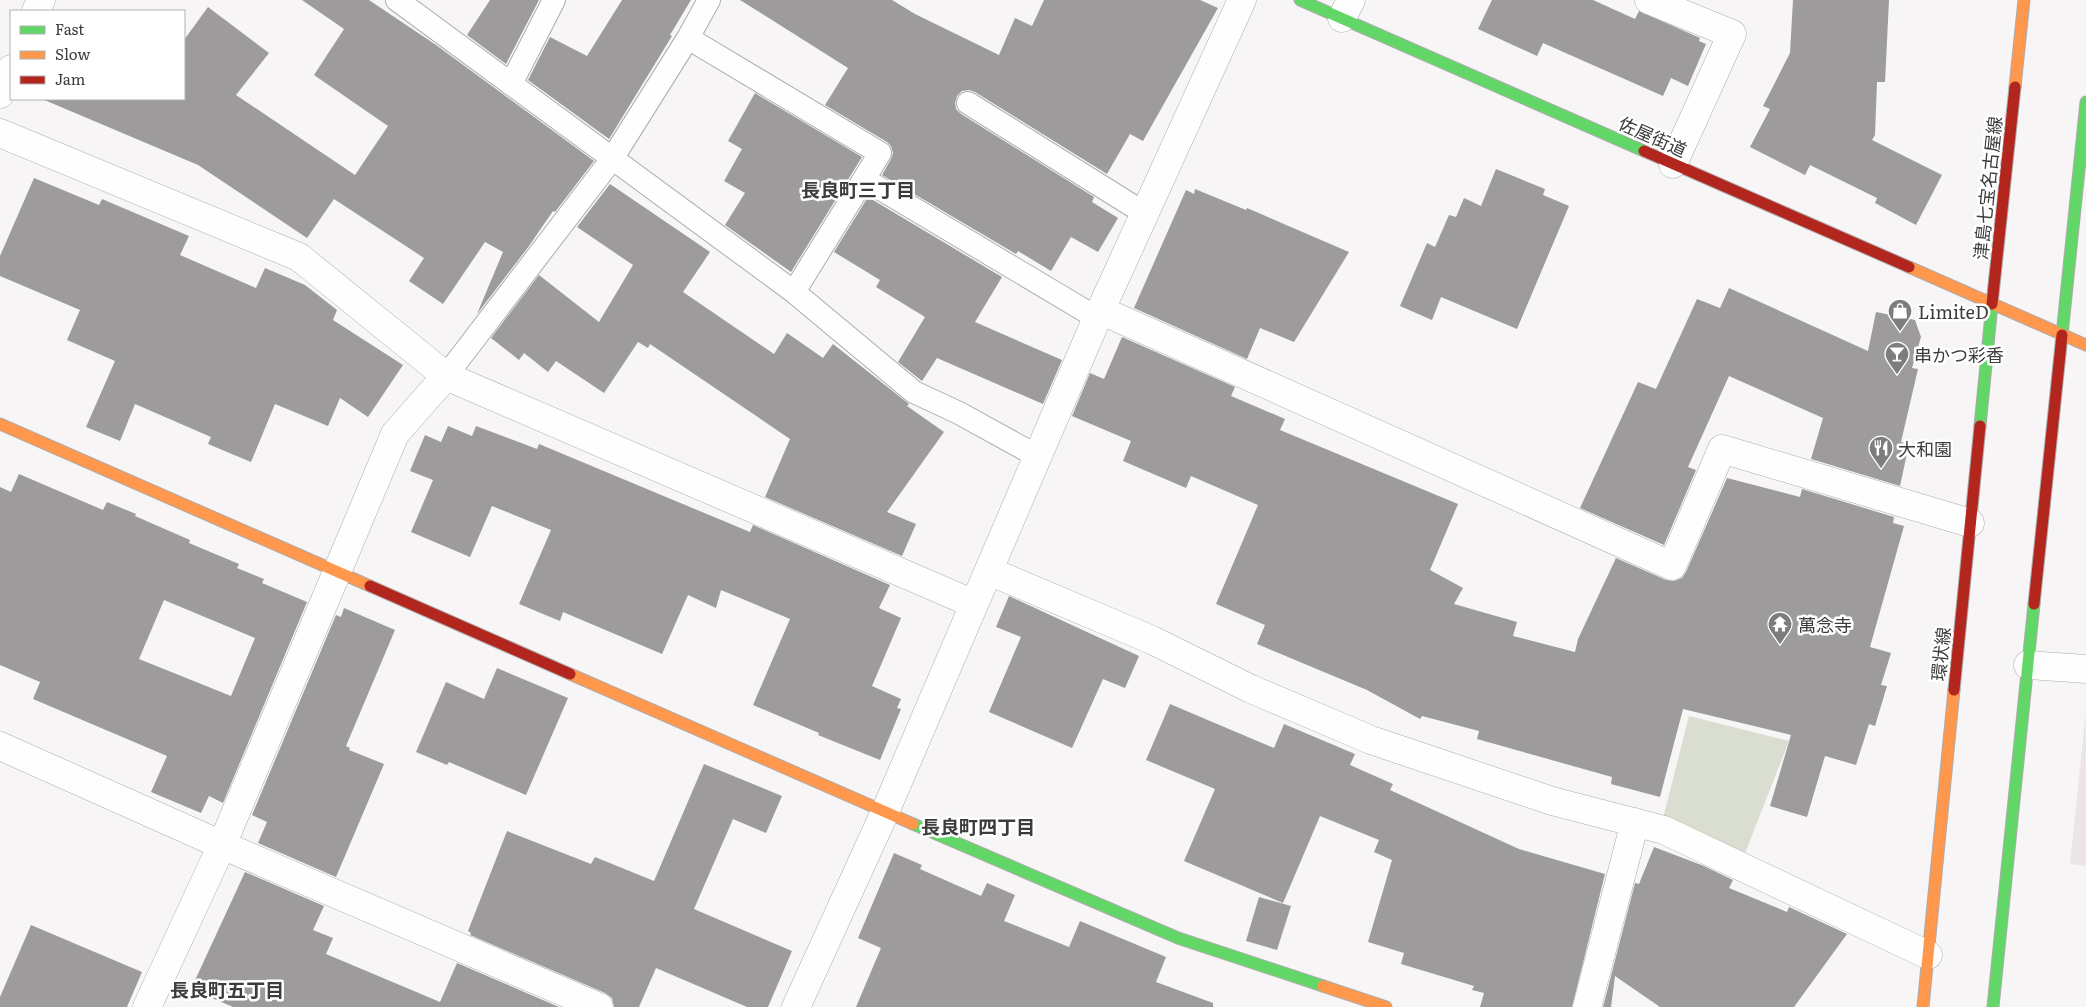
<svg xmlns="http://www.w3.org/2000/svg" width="2086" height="1007" font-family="Literata,'Noto Sans JP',serif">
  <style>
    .built { fill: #ebe5ea }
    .green { fill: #daded1 }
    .building { fill: #9d9b9c; fill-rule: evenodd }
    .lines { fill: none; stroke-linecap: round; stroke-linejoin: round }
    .lane-casing { stroke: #aeacad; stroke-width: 24 }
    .street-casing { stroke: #aeacad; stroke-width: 29 }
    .fast-casing { stroke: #aeacad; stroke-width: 13 }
    .slow-casing { stroke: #aeacad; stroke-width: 13 }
    .jam-casing { stroke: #aeacad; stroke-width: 13 }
    .lane { stroke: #fefefe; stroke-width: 22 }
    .street { stroke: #fefefe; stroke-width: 28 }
    .fast { stroke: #63d668; stroke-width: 11 }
    .slow { stroke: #ff974d; stroke-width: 11 }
    .jam { stroke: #b3261e; stroke-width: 11 }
    .labels { text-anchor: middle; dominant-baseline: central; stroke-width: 5; stroke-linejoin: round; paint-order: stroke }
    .street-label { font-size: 18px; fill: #3d3c3d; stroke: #fff }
    .poi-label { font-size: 18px; fill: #3d3c3d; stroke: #fff; text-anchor: start }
    .neighbourhood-label { font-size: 19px; font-weight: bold; fill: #3d3c3d; stroke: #fff }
  </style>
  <rect width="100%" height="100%" fill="#f7f5f6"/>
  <!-- built -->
  <path class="built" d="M 2086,710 L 2086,866 L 2070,864 Z"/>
  <!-- green -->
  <path class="green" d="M 1689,716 L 1789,741 L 1742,861 L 1662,822 Z"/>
  <!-- building -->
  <path class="building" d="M 302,0 L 369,0 L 436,45 L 594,161 L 555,212 L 553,211 L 529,246 L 477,314 L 503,252 L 485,242 L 443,304 L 409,281 L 424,258 L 334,199 L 307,238 L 198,165 L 42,99 L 184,99 L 184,40 L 208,7 L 269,53 L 236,95 L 355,175 L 388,126 L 314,75 L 344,29 Z
    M 490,0 L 539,0 L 506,64 L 467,35 Z
    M 622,0 L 691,0 L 670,35 L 672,36 L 609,139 L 528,80 L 550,37 L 587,56 Z
    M 740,0 L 892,0 L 915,14 L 999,55 L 1015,18 L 1032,26 L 1044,0 L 1200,0 L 1218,8 L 1143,141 L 1130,134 L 1107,174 L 975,92 L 969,90 L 962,91 L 957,96 L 955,103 L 956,109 L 961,114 L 1094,197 L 1092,202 L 1118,218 L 1098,252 L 1071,237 L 1051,271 L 1018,251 L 1016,254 L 882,175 L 891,159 L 893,153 L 891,146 L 887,142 L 825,105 L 848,68 Z
    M 1492,0 L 1593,0 L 1635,19 L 1639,11 L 1700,38 L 1699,41 L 1706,44 L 1688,86 L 1671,78 L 1663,96 L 1543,43 L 1537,56 L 1478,29 Z
    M 1793,0 L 1889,0 L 1885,82 L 1877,82 L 1875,135 L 1872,140 L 1942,175 L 1916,225 L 1875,203 L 1877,198 L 1810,165 L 1805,175 L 1750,147 L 1770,109 L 1763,106 L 1790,53 Z
    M 755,93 L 862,157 L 791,272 L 725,225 L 745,193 L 724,181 L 742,149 L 728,141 Z
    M 1496,169 L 1545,189 L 1543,195 L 1569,206 L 1517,329 L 1441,297 L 1432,320 L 1400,306 L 1427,243 L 1435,247 L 1449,215 L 1456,217 L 1464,198 L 1481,206 Z
    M 34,178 L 99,205 L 102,199 L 189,236 L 180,255 L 256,288 L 265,268 L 305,285 L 337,310 L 333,320 L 403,365 L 368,417 L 340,398 L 328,426 L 275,404 L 251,462 L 208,444 L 211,437 L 135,404 L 120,441 L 86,427 L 115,361 L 67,340 L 80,310 L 0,276 L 0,256 Z
    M 610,184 L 710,252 L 683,292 L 774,354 L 787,333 L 823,358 L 833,344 L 909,404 L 907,406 L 944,432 L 887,512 L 916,524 L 902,556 L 765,497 L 790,439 L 650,344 L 648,348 L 638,342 L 604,393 L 556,361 L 548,372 L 524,353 L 519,360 L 491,338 L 539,275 L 599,322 L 633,265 L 577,227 Z
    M 1195,189 L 1246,210 L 1247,208 L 1349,252 L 1294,342 L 1260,328 L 1247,359 L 1134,308 L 1186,190 L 1194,194 Z
    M 868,197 L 1002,277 L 975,322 L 1062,360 L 1043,404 L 937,358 L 922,381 L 898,362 L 925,317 L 876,287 L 880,280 L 834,252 Z
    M 1729,288 L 1868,351 L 1876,312 L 1915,320 L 1921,337 L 1912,368 L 1918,369 L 1901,442 L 1909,444 L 1900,486 L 1811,459 L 1823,418 L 1729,376 L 1688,467 L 1696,470 L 1664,545 L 1580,508 L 1638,382 L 1656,389 L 1697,299 L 1720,308 Z
    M 1122,337 L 1235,387 L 1231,396 L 1285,419 L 1280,430 L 1458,504 L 1430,570 L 1463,588 L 1454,604 L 1517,622 L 1513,636 L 1575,652 L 1578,639 L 1616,558 L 1666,580 L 1674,581 L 1682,578 L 1686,572 L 1727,478 L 1800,497 L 1802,489 L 1894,517 L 1893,523 L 1904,526 L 1870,647 L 1891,653 L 1881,685 L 1887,686 L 1875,726 L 1869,724 L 1856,765 L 1825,756 L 1807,817 L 1770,806 L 1791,735 L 1683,709 L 1660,797 L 1611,784 L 1612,777 L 1477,739 L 1479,731 L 1422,716 L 1420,719 L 1367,690 L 1257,644 L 1265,625 L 1216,604 L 1258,505 L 1191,476 L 1186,488 L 1123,461 L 1131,441 L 1072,416 L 1090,373 L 1104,379 Z
    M 448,426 L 472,436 L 476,426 L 537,449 L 539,444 L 750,532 L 753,525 L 890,585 L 879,608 L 901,618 L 872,686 L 901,699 L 897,708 L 901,709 L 880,760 L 818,735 L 819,733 L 753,705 L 790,619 L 721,590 L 716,608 L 688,595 L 662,654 L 563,612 L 560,621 L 519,604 L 551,530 L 492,506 L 470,557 L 411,532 L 433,480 L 410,471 L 425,435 L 441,442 Z
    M 19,474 L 103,510 L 107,502 L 136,514 L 135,516 L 190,540 L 189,543 L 239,564 L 237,568 L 264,579 L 262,583 L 307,602 L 223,803 L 209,796 L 201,813 L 151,792 L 167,756 L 33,699 L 40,682 L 0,665 L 0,487 L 11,492 ZM 164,600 L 255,638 L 231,696 L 139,659 Z
    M 1009,596 L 1139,656 L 1125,688 L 1103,679 L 1072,748 L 989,712 L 1021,637 L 996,627 Z
    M 344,608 L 395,630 L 346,746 L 350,748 L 349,750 L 384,764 L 336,877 L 258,843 L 267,822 L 252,815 L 336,615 L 341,617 Z
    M 497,668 L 568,698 L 526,795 L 449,762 L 447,765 L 416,752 L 446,682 L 484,699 Z
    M 1170,704 L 1274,748 L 1284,724 L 1355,754 L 1350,765 L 1393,784 L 1390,790 L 1519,849 L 1605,874 L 1572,1007 L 1480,1007 L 1484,993 L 1472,990 L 1474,986 L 1401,964 L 1404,953 L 1368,942 L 1392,860 L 1374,852 L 1379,840 L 1320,816 L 1283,903 L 1184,861 L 1215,789 L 1146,760 Z
    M 704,764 L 782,796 L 766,833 L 733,819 L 694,909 L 792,951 L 768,1007 L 747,1007 L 656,968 L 639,1007 L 614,1007 L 612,998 L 605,993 L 470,935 L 471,933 L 468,931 L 507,831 L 591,864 L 595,857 L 654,881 Z
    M 1654,847 L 1704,866 L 1733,880 L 1729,888 L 1787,912 L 1789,907 L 1847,934 L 1794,1007 L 1660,1007 L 1615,976 L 1611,1007 L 1603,1007 L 1635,883 L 1639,884 Z
    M 894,853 L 922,865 L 920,869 L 981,896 L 987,883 L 1015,895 L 1004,921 L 1069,947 L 1080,921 L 1166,957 L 1156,982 L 1213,1003 L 1213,1007 L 856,1007 L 881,948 L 858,938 Z
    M 245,872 L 324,906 L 313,930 L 333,938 L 326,954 L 440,1002 L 457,963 L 559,1007 L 233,1007 L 191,989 Z
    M 1259,897 L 1291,906 L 1277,950 L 1246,941 Z
    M 31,925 L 142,972 L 127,1007 L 0,1007 L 0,997 Z"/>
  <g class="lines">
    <defs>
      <path id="lane" d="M 397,0 L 794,292 L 914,392 L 959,413 L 1037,456
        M 688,38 L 880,153 L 794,292
        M 511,84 L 554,0
        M 968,103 L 1144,213
        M 864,179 L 1097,318
        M 446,376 L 612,159 L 688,38 L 709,0"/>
      <path id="street" d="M 1649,0 L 1732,34 L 1673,164
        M 36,11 L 41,0
        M 1342,18 L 1351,0
        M 0,94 L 11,69
        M 0,133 L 299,257 L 446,376 L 974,604
        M 1100,310 L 1672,566 L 1722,449 L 1970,523
        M 989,571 L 1152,640 L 1251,689 L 1371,740 L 1552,801 L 1664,830 L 1928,955
        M 2028,665 L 2086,669
        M 0,746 L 222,845 L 599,1007
        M 147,1007 L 222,845 L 395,434 L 446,376
        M 796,1007 L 885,812 L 1097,318 L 1242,0
        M 1587,1007 L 1635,822"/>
      <path id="fast" d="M 1300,0 L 1644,151
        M 2062,335 L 2086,102
        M 1980,426 L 1992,304
        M 913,824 L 1178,938 L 1323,986
        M 1993,1007 L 2034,604"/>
      <path id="slow" d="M 2015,87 L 2024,0
        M 1909,267 L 2086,345
        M 0,424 L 370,586
        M 570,674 L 913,824
        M 1323,986 L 1386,1007
        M 1923,1007 L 1954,690"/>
      <path id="jam" d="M 1644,151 L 1909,267
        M 1992,304 L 2015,87
        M 370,586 L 570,674
        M 2034,604 L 2062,335
        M 1954,690 L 1980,426"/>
    </defs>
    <!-- lane casing -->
    <use href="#lane" class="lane-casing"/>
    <!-- street casing -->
    <use href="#street" class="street-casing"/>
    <!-- fast casing -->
    <use href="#fast" class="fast-casing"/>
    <!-- slow casing -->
    <use href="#slow" class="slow-casing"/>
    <!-- jam casing -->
    <use href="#jam" class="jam-casing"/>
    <!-- lane -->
    <use href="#lane" class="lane"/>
    <!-- street -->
    <use href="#street" class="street"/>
    <!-- fast -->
    <use href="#fast" class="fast"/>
    <!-- slow -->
    <use href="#slow" class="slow"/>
    <!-- jam -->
    <use href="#jam" class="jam"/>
  </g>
  <!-- icons -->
  <defs>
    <symbol id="shop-pin" viewBox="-11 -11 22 30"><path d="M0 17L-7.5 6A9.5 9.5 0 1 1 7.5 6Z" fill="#7e7d7e" stroke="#fff"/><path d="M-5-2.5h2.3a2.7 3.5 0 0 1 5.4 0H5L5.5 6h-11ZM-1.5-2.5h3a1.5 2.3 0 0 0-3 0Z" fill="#fff"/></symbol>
    <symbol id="bar-pin" viewBox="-11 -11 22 30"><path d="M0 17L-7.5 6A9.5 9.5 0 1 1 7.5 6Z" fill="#7e7d7e" stroke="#fff"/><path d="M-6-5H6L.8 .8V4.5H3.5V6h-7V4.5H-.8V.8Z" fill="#fff"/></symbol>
    <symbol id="restaurant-pin" viewBox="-11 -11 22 30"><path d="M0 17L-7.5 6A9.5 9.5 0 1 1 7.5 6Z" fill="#7e7d7e" stroke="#fff"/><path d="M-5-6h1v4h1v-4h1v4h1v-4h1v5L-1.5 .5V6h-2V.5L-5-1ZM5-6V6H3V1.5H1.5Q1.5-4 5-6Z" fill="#fff"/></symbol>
    <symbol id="temple-pin" viewBox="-11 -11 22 30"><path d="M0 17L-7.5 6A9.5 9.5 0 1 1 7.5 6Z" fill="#7e7d7e" stroke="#fff"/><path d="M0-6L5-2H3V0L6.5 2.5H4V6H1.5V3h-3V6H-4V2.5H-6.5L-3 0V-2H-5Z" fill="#fff"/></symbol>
  </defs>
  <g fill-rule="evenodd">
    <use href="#shop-pin" x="1886" y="297" width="28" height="38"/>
    <use href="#bar-pin" x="1883" y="340" width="28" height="38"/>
    <use href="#restaurant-pin" x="1867" y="434" width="28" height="38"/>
    <use href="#temple-pin" x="1766" y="610" width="28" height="38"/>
  </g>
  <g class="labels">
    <!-- street labels -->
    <g class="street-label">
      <text transform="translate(1653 136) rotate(24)">佐屋街道</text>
      <text transform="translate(1987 188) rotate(-84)">津島七宝名古屋線</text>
      <text transform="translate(1940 654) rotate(-84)">環状線</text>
    </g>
    <!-- poi labels -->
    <g class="poi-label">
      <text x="1918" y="311">LimiteD</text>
      <text x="1914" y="354">串かつ彩香</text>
      <text x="1898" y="448">大和園</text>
      <text x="1798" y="624">萬念寺</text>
    </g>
    <!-- neighbourhood labels -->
    <g class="neighbourhood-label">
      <text x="858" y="189">長良町三丁目</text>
      <text x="978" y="826">長良町四丁目</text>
      <text x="227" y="989">長良町五丁目</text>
    </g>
  </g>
  <!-- legend -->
  <rect x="10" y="10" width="175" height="90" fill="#ffffff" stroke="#b1b1b1"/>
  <rect x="20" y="26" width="25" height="8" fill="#63d668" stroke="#b1b1b1"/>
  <text x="55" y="35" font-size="15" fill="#3d3c3d">Fast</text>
  <rect x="20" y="51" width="25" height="8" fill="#ff974d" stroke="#b1b1b1"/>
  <text x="55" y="60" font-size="15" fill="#3d3c3d">Slow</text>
  <rect x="20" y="76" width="25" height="8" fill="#b3261e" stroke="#b1b1b1"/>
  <text x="55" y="85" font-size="15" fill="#3d3c3d">Jam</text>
</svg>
